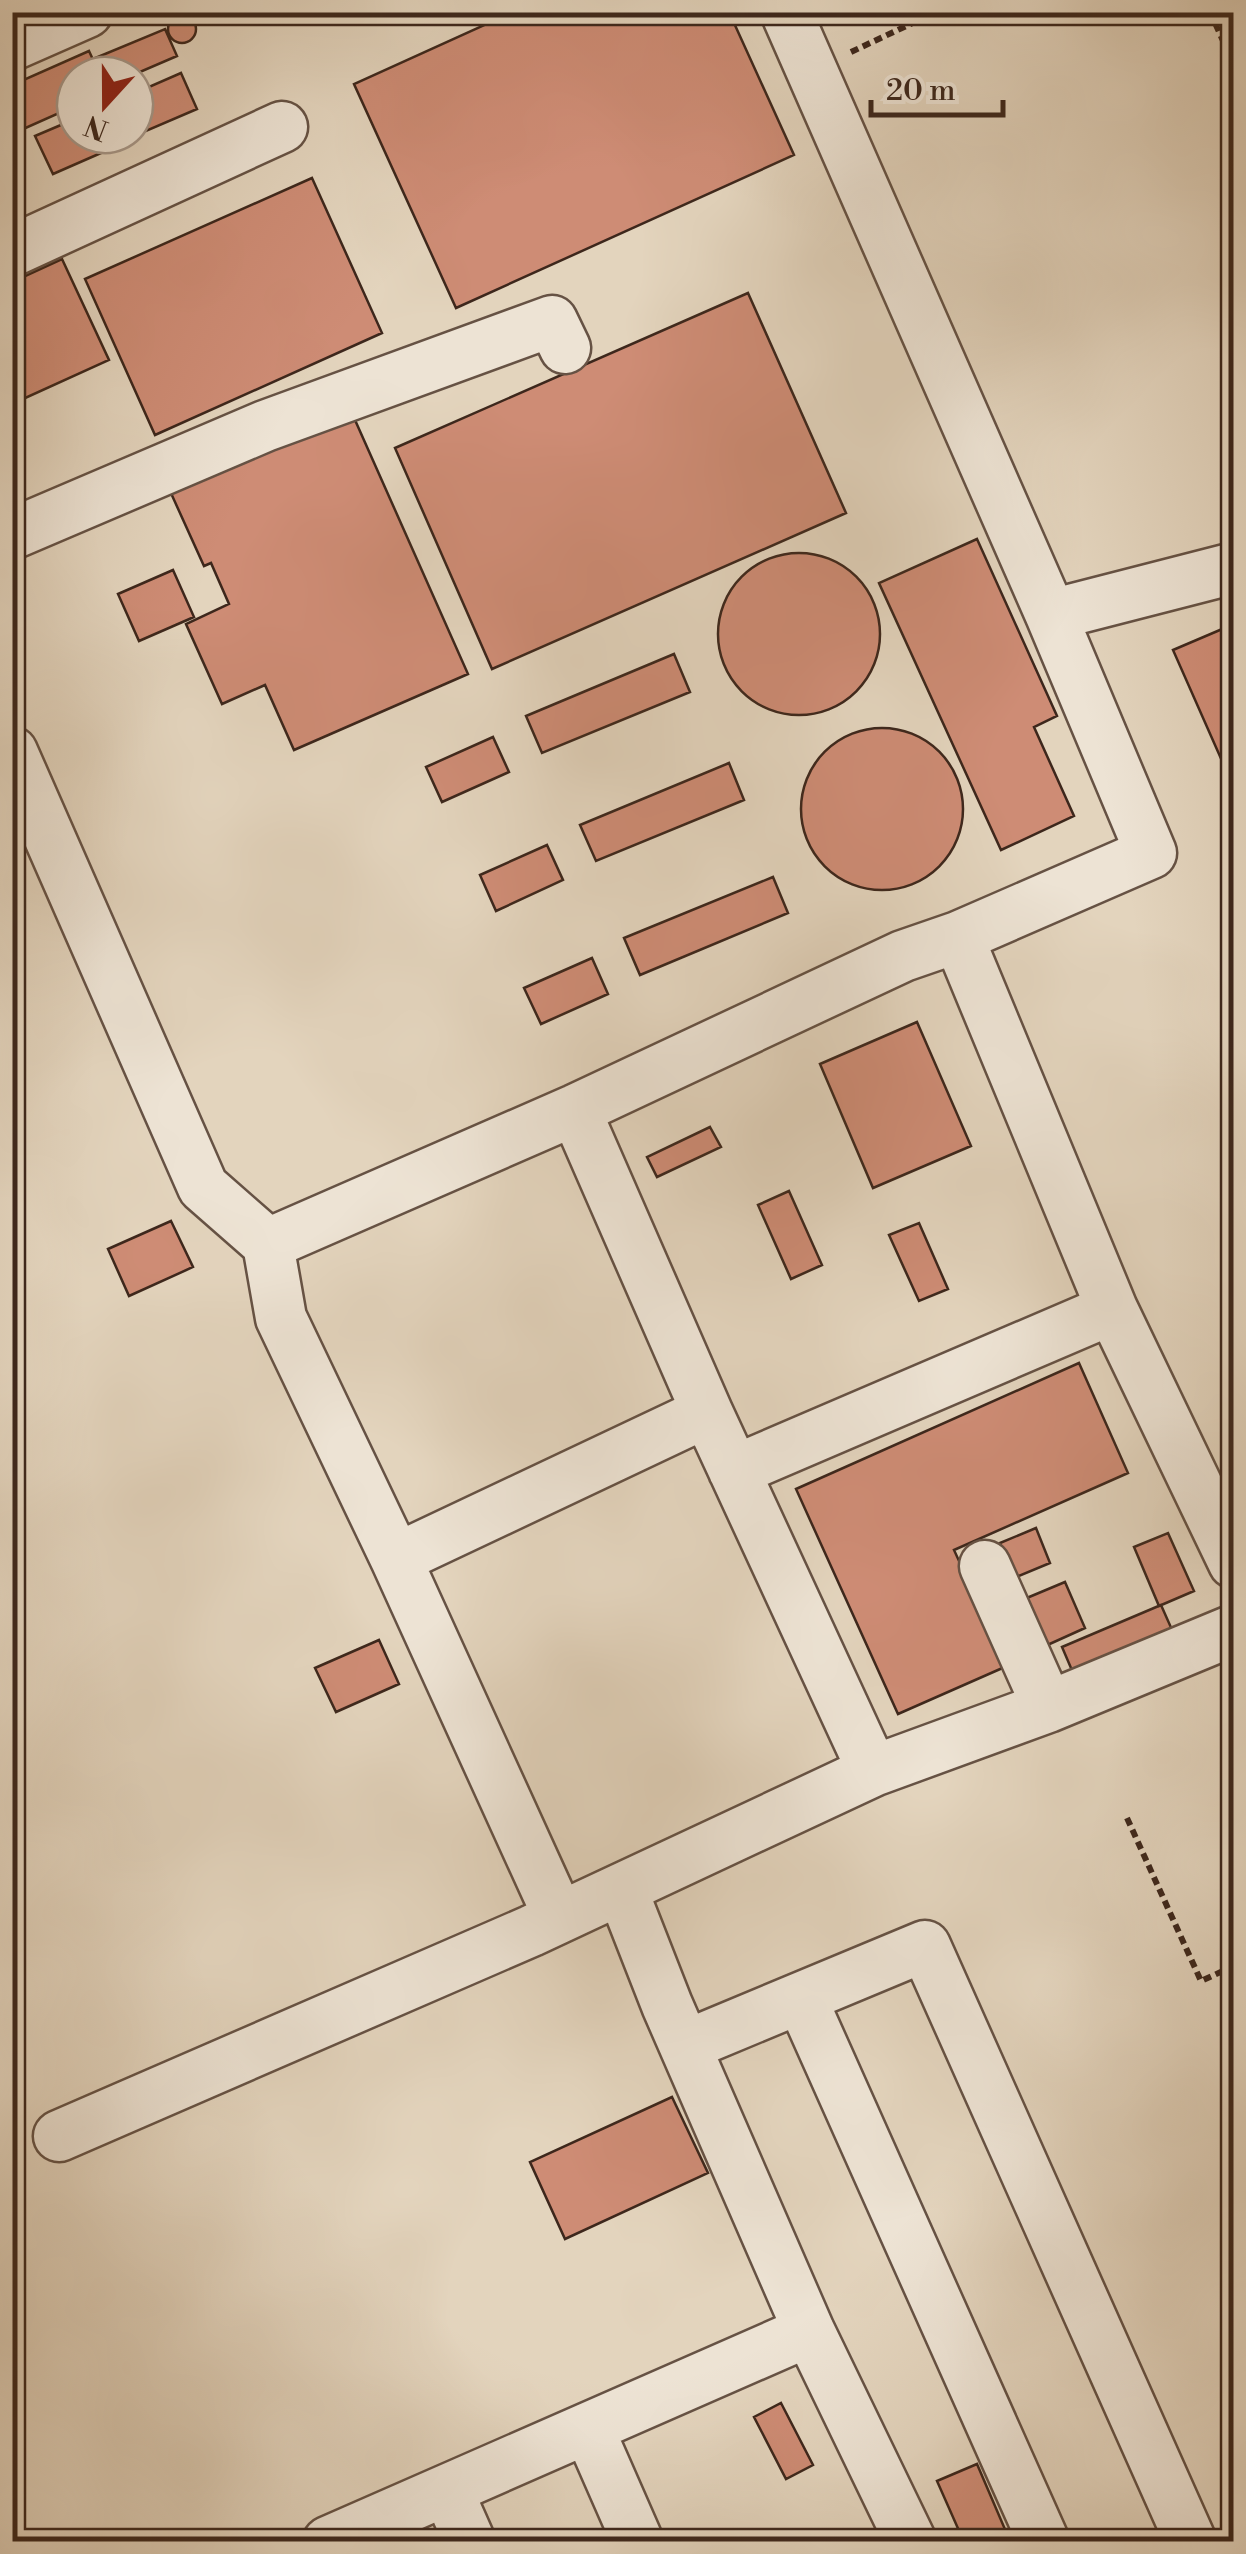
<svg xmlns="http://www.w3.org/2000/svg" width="1246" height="2554" font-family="'Libre Bodoni',serif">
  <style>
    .building { fill: #ce8c75; stroke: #3d271c; stroke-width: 2.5 }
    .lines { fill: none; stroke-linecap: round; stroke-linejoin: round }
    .minor-casing { stroke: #665244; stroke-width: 55 }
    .path { stroke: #3d271c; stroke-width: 6; stroke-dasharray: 8 5; stroke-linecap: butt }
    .minor { stroke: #ede3d4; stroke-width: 50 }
  </style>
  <rect width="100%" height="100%" fill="#e3d4bd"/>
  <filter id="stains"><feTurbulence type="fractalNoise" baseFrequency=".002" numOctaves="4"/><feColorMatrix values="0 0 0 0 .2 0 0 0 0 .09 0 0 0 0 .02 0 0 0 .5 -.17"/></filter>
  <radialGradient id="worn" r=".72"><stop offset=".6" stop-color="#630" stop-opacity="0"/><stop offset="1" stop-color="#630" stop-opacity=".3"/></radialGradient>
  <!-- building -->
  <path class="building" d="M 513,12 L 729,12 L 794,155 L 456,308 L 354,84 Z
    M168 29a14 14 0 1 1 28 0a14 14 0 1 1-28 0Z
    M 165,29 L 177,56 L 133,75 L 100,75 L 93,59 Z
    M 89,51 L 100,75 L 75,75 L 75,106 L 12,134 L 12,85 Z
    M 181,73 L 197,109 L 132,137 L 131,135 L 135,135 L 135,93 Z
    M 75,119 L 75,135 L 113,135 L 117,146 L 53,174 L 35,136 Z
    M 312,178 L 382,333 L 155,435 L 85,279 Z
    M 62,259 L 109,360 L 12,404 L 12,282 Z
    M 748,293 L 846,513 L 492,669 L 395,448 Z
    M 351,411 L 468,674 L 294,750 L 265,685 L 222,704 L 186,624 L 229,604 L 211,563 L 204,566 L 170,491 Z
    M 977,539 L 1057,716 L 1034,727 L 1074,816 L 1001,850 L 879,583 Z
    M718 634a81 81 0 1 1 162 0a81 81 0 1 1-162 0Z
    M 173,570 L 194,617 L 139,641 L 118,594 Z
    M 1234,624 L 1234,788 L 1173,650 Z
    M 674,654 L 690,692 L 542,753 L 526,716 Z
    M801 809a81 81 0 1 1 162 0a81 81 0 1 1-162 0Z
    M 493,737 L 509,772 L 442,802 L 426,767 Z
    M 729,763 L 744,800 L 596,861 L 580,825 Z
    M 547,845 L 563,880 L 496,911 L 480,875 Z
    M 773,877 L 788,913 L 640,975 L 624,938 Z
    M 592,958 L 608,994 L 541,1024 L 524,988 Z
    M 917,1022 L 971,1146 L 873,1188 L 820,1064 Z
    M 710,1127 L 721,1147 L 657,1177 L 647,1157 Z
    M 789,1191 L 822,1265 L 791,1279 L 758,1205 Z
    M 171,1221 L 193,1267 L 129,1296 L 108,1249 Z
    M 919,1223 L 948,1289 L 919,1301 L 889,1235 Z
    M 1079,1363 L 1128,1473 L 954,1550 L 1007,1666 L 898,1714 L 796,1489 Z
    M 1036,1528 L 1050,1563 L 1014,1578 L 1000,1543 Z
    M 1168,1533 L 1194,1591 L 1159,1606 L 1134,1547 Z
    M 1065,1582 L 1085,1628 L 1043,1647 L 1022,1600 Z
    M 1161,1605 L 1173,1632 L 1074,1675 L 1062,1647 Z
    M 379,1640 L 399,1684 L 336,1712 L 315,1668 Z
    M 672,2097 L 708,2173 L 565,2239 L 530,2162 Z
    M 781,2403 L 813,2465 L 786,2479 L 754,2417 Z
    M 977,2464 L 1007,2534 L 989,2542 L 964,2542 L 937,2481 Z"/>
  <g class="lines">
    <defs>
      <path id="minor" d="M 12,45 L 87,12
        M 12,251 L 282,127
        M 12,534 L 265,426 L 552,321 L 565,348
        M 1051,615 L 1234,568
        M 12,752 L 203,1187 L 268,1244 L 281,1318 L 396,1559 L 559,1917
        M 958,937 L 1112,1309 L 1234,1563
        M 575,1110 L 707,1412 L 873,1771
        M 268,1244 L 575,1110 L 903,956 L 958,937 L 1151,853 L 1051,615 L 786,12
        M 734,1471 L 1112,1309
        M 396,1559 L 707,1412
        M 985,1566 L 1048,1707
        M 622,1890 L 667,2005 L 809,2331 L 911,2542
        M 801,1998 L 1044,2542
        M 685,2046 L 925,1946 L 1191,2542
        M 59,2136 L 531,1931 L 873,1771 L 1048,1707 L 1234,1630
        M 588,2428 L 638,2542
        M 447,2490 L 470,2542
        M 328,2542 L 809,2331"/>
    </defs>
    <!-- minor casing -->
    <use href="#minor" class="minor-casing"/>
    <!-- path -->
    <path class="path" d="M 1210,12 L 1234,65
      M 851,52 L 936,12
      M 1127,1818 L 1201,1981 L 1234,1966"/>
    <!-- minor -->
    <use href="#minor" class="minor"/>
  </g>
  <!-- margin -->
  <rect width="1246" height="2554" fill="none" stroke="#e3d4bd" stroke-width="50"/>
  <rect x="15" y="15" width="1216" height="2524" fill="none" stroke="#3d271c" stroke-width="5"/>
  <rect x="25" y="25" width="1196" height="2504" fill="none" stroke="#3d271c" stroke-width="2.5"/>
  <!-- north arrow -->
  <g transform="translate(105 105) rotate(201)"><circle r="48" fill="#ede3d4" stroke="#a7988a" stroke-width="2.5"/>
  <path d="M0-8L18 38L0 25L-18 38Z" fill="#8f2418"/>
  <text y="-15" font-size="28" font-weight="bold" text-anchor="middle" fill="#3d271c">N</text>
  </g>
  <!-- scale -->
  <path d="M871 100v15h132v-15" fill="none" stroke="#3d271c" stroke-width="5"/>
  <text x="886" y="100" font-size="30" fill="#3d271c" stroke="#ede3d4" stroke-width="8" paint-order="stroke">20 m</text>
  <rect width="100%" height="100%" filter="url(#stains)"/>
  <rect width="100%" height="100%" fill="url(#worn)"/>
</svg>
